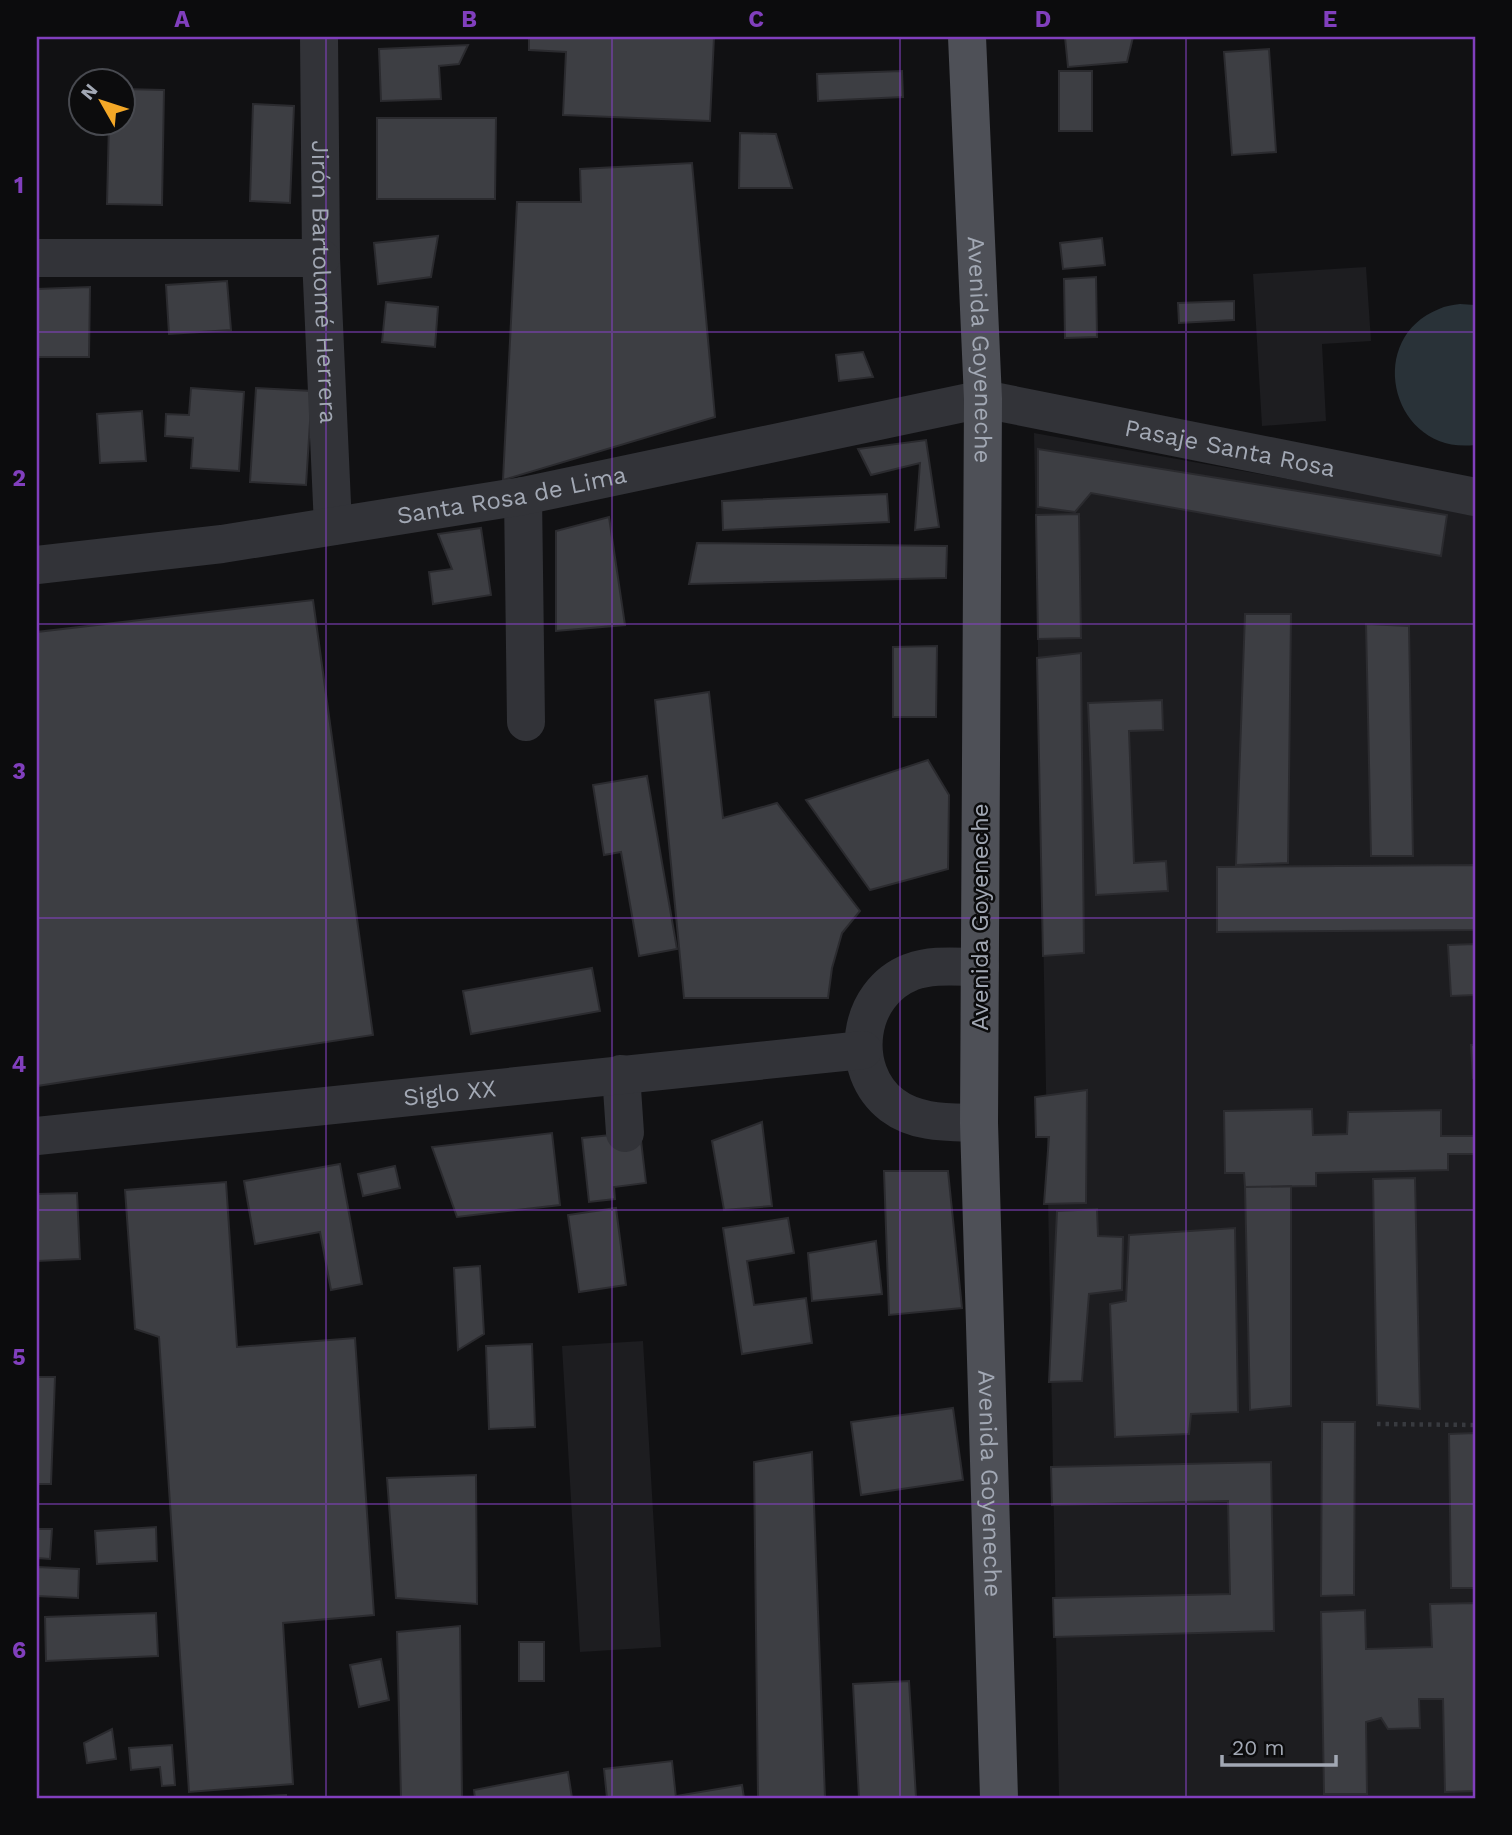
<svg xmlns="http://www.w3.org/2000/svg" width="1512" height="1835" font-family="'Work Sans',sans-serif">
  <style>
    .built { fill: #1d1d20 }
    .water { fill: #293238 }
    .building { fill: #3d3e43; stroke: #2b2b2f; stroke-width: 2 }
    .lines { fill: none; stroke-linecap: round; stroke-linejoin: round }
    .path { stroke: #383a3f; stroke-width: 4.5; stroke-dasharray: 3.5 5; stroke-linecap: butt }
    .minor { stroke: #323338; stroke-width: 38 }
    .major { stroke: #4e5057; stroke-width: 38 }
    .grid { fill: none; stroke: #813fbd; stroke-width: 2; stroke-opacity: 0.55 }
    .labels { text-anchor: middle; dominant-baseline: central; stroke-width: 5; stroke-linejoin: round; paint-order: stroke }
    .street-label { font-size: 24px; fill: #a2a8b4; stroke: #0c0c0d }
    .neatline { fill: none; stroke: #813fbd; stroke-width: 2.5 }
    .grid-label { font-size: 23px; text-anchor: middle; font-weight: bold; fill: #813fbd }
  </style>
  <rect width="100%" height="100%" fill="#111113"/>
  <!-- built -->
  <path class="built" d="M 1366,267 L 1371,341 L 1322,344 L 1326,421 L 1262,426 L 1253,274 Z
    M 1034,433 L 1475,513 L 1475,1798 L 1059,1798 Z
    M 643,1341 L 661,1647 L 580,1652 L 562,1346 Z"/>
  <!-- water -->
  <path class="water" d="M 1460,304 L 1475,305 L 1475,445 C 1392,455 1363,339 1439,309 C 1445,306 1453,305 1460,304 Z"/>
  <!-- building -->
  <path class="building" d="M 529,37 L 714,37 L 710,121 L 563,115 L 566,52 L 529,50 Z
    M 1065,37 L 1133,37 L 1127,62 L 1068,67 Z
    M 468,45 L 459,64 L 439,66 L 441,99 L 381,101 L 379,49 Z
    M 1269,49 L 1276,152 L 1232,155 L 1224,52 Z
    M 902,71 L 903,97 L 818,101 L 817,74 Z
    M 1059,71 L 1092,71 L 1092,131 L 1059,131 Z
    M 122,89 L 164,90 L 162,205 L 107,204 L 109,122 L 122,122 Z
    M 253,104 L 294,106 L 290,203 L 250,201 Z
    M 377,118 L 496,118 L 495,199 L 377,199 Z
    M 740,133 L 776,134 L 792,188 L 739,188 Z
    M 692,163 L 715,417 L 503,480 L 517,202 L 581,202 L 580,169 Z
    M 438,236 L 431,277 L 378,284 L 374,243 Z
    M 1102,238 L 1105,265 L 1063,269 L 1060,243 Z
    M 1096,277 L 1097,337 L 1065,338 L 1064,279 Z
    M 227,281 L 231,330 L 169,334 L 166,285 Z
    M 90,287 L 89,357 L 37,357 L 37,289 Z
    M 1234,301 L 1234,320 L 1179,323 L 1178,303 Z
    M 386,302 L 438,307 L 435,347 L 382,342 Z
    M 863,352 L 873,377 L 839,381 L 836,355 Z
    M 191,388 L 244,392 L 239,471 L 191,468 L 193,438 L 165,436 L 166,414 L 189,415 Z
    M 256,388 L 312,391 L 306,485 L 250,482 Z
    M 142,411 L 146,461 L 100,463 L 97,414 Z
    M 926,440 L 939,527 L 915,530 L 920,463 L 871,475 L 858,449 Z
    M 1038,449 L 1447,515 L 1441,556 L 1091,493 L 1075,512 L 1038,507 Z
    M 887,494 L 889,522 L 723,530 L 722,501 Z
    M 1079,514 L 1081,638 L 1038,639 L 1036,515 Z
    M 609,517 L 625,625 L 556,631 L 556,531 Z
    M 481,528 L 491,595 L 433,604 L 429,572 L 452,569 L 438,534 Z
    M 697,543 L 947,546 L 946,578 L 689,584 Z
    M 313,600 L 373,1035 L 37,1086 L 37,632 Z
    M 1245,614 L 1291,614 L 1288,863 L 1236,865 Z
    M 1366,624 L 1409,626 L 1413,856 L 1371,856 Z
    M 937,646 L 936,717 L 893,717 L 893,647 Z
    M 1081,653 L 1084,953 L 1043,956 L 1037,658 Z
    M 709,692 L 723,818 L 777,803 L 860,911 L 842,933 L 832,968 L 828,998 L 684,998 L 655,700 Z
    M 1162,700 L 1163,730 L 1129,731 L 1134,863 L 1166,861 L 1168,891 L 1096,895 L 1088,703 Z
    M 928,760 L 949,795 L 948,869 L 870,890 L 806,800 Z
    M 647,776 L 677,949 L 639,956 L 621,852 L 604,855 L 593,785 Z
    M 1475,865 L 1475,930 L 1217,932 L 1217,867 Z
    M 1475,944 L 1475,995 L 1451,996 L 1448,945 Z
    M 592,968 L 600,1011 L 471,1034 L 463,991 Z
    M 1471,1045 L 1475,1045 L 1475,1078 L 1473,1078 Z
    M 1087,1090 L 1086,1203 L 1044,1204 L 1049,1137 L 1036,1137 L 1035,1097 Z
    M 1312,1109 L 1313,1135 L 1347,1134 L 1348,1112 L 1441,1110 L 1441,1136 L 1475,1136 L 1475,1154 L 1448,1154 L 1448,1170 L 1316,1173 L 1316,1186 L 1245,1187 L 1244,1173 L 1225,1173 L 1224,1111 Z
    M 762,1122 L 772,1206 L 724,1210 L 712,1141 Z
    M 640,1132 L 646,1183 L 614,1187 L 615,1199 L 589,1202 L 582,1138 Z
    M 552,1133 L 560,1205 L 457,1217 L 432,1147 Z
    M 340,1164 L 362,1284 L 331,1290 L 320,1232 L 255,1244 L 244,1181 Z
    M 395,1166 L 400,1188 L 363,1196 L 358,1174 Z
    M 884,1171 L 948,1171 L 962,1308 L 889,1315 Z
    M 1415,1178 L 1420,1409 L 1377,1405 L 1373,1179 Z
    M 226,1182 L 237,1347 L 355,1338 L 374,1615 L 283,1623 L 293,1784 L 189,1792 L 159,1337 L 135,1329 L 125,1190 Z
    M 1291,1186 L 1291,1406 L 1250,1410 L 1245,1187 Z
    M 77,1193 L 80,1259 L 37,1261 L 37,1194 Z
    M 616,1208 L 626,1285 L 579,1292 L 568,1215 Z
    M 1097,1209 L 1098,1236 L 1123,1237 L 1122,1290 L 1089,1294 L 1082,1381 L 1049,1382 L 1057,1211 Z
    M 788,1218 L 794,1253 L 747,1261 L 754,1305 L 806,1298 L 812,1343 L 742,1354 L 723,1228 Z
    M 1235,1228 L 1238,1412 L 1191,1414 L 1189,1434 L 1115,1437 L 1110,1304 L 1126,1301 L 1129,1235 Z
    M 876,1241 L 882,1294 L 812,1301 L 808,1253 Z
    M 480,1266 L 484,1334 L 458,1350 L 454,1268 Z
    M 532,1344 L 535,1427 L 489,1429 L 486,1346 Z
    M 37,1377 L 55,1377 L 51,1484 L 37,1484 Z
    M 953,1408 L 963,1480 L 861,1495 L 851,1422 Z
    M 1322,1422 L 1355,1422 L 1354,1595 L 1321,1596 Z
    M 1475,1433 L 1475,1588 L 1451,1588 L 1449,1434 Z
    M 812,1452 L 825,1798 L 758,1798 L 754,1462 Z
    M 1271,1462 L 1274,1631 L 1054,1637 L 1053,1598 L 1230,1594 L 1228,1501 L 1052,1505 L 1051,1467 Z
    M 476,1475 L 477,1604 L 396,1598 L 387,1478 Z
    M 156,1527 L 157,1561 L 97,1564 L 95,1531 Z
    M 37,1529 L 52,1529 L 50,1559 L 37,1558 Z
    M 37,1567 L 79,1569 L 78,1598 L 37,1596 Z
    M 1475,1603 L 1475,1791 L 1445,1792 L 1443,1699 L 1419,1699 L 1420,1728 L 1388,1729 L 1381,1718 L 1366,1722 L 1367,1794 L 1324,1794 L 1321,1612 L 1365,1610 L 1366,1649 L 1432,1647 L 1430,1604 Z
    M 156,1613 L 158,1656 L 46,1661 L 45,1617 Z
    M 460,1626 L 462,1798 L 401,1798 L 397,1632 Z
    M 519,1642 L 544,1642 L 544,1681 L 519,1681 Z
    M 381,1659 L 389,1700 L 359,1707 L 350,1665 Z
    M 909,1681 L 916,1798 L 859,1798 L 853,1684 Z
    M 112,1729 L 116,1759 L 87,1763 L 84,1743 Z
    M 172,1745 L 175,1785 L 162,1786 L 160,1767 L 131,1770 L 129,1748 Z
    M 672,1761 L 676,1798 L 607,1798 L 604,1769 Z
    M 568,1772 L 572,1798 L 475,1798 L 474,1790 Z
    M 742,1785 L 744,1798 L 676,1798 L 676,1796 Z
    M 286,1795 L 286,1798 L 220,1798 Z"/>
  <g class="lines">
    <!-- path -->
    <path class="path" d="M 1377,1424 L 1475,1425"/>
    <!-- minor -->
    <g class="minor">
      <path id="s1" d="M 319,37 L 321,258 L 333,526"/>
      <path d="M 37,258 L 321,258"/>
      <path d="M 523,496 L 526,722"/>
      <path id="s2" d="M 37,565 L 222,544 L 523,496 L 983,399 L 1475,497"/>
      <path d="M 621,1074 L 625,1133"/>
      <path d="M 979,1123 C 949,1122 917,1124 892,1105 C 847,1070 857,993 911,972 C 933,964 956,967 980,967"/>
      <path id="s3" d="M 37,1136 L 863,1050"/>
    </g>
    <!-- major -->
    <path class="major" id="s4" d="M 967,37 L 983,399 L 979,1123 L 999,1798"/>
  </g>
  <!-- grid -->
  <path class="grid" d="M 326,37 L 326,1798M 612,37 L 612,1798M 900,37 L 900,1798M 1186,37 L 1186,1798M 37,332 L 1475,332M 37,624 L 1475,624M 37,918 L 1475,918M 37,1210 L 1475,1210M 37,1504 L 1475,1504"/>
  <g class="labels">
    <!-- street labels -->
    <g class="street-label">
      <text stroke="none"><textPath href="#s1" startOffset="245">Jirón Bartolomé Herrera</textPath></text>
      <text stroke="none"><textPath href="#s4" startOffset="313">Avenida Goyeneche</textPath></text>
      <text stroke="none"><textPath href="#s2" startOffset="1213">Pasaje Santa Rosa</textPath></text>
      <text stroke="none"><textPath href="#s2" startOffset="480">Santa Rosa de Lima</textPath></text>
      <text transform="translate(980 917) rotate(-90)">Avenida Goyeneche</text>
      <text stroke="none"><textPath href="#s3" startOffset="415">Siglo XX</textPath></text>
      <text stroke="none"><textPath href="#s4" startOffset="1447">Avenida Goyeneche</textPath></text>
    </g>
  </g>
  <!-- border -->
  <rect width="1512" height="1835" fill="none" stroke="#0c0c0d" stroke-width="77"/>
  <!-- north arrow -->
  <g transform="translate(102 102) rotate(309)"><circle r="33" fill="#0c0c0d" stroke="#484a50" stroke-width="2"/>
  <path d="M0-5L12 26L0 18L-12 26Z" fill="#f4a827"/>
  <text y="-10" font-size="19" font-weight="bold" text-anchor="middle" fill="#a2a8b4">N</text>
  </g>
  <!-- scale -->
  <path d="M1222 1755v10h114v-10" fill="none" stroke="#a2a8b4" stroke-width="3.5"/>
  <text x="1232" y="1755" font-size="21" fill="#a2a8b4" stroke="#0c0c0d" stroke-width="5" paint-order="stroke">20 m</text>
  <rect x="38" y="38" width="1436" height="1759" class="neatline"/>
  <g class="grid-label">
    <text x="182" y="27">A</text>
    <text x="469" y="27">B</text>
    <text x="756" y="27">C</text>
    <text x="1043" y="27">D</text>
    <text x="1330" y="27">E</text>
    <text x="19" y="193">1</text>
    <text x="19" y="486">2</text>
    <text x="19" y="779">3</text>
    <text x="19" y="1072">4</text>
    <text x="19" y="1365">5</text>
    <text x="19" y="1658">6</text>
  </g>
</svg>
